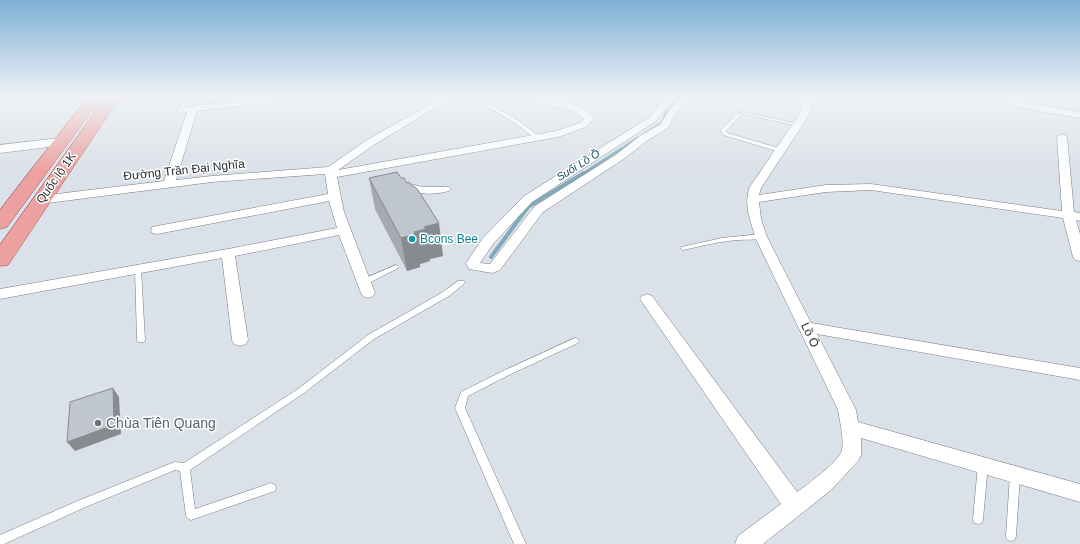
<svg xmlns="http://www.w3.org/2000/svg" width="1080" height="544" font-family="Helvetica,sans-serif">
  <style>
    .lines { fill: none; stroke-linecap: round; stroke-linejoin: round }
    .stream-far1 { stroke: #80a9ba; stroke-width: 3 }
    .stream { stroke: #80a9ba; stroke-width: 4 }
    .lane-casing { stroke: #777c83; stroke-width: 1 }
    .street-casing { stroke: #777c83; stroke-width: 1 }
    .secondary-casing { stroke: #777c83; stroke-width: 1 }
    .primary-casing { stroke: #a04e4e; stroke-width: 1 }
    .lane { fill: #fff; fill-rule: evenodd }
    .street { fill: #fff; fill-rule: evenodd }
    .secondary { fill: #fff; fill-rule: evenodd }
    .primary { fill: #eca09f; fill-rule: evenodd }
    .wall { fill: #a5aab0 }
    .shaded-wall { fill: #868b90 }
    .building { fill: #c0c6cd; stroke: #868b90 }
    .culture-dot { fill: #0f9aa8; stroke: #fff; stroke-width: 1.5 }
    .worship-dot { fill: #6b7280; stroke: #fff; stroke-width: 1.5 }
    .labels { text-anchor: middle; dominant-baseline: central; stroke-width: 3; stroke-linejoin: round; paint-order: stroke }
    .far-water-label { font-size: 11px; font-style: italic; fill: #144c5f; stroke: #fff }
    .street-label { font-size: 12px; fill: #2a2d2f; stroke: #fff }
    .culture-label { font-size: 12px; fill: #0d838f; stroke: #fff; text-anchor: start }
    .near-worship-label { font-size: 14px; fill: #5b616d; stroke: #fff; text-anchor: start }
  </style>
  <rect width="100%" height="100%" fill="#dbe1e8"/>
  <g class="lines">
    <!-- stream-far1 -->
    <path class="stream-far1" d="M 645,134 L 663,122 L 666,112 L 680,97
      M 583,174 L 638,138"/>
    <!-- stream -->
    <path class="stream" d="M 491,257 L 528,207 L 584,173"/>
    <defs>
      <path id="lane" d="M 183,97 L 187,97 L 184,110 L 182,111 L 180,110 Z
        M 487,97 L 492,97 L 487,100 L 483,100 L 483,98 Z
        M 878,97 L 892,97 L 922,100 L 924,101 L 922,102 L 880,98 Z
        M 481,101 L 485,101 L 519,121 L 541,138 L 536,139 L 515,123 L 481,103 Z
        M 744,112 L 798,124 L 800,125 L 798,126 L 744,114 L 741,115 L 726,131 L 727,133 L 782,149 L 783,150 L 780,152 L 723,135 L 721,131 L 721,130 L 737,113 Z
        M 751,235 L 761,235 L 764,237 C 759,241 747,239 739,240 C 720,241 702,246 683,250 L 680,248 L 681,247 L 722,238 Z
        M 396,265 L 398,266 L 399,267 L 398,268 L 367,284 L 364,284 L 360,282 L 361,280 Z
        M 136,267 L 138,267 L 141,269 L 145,340 L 144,342 L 138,342 L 137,340 L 135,269 Z
        M 458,281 L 464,281 L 465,283 L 449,296 L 374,339 L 304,393 L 190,470 L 195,509 L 271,483 L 275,485 L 276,488 L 275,491 L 191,520 L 187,518 L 186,515 L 180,471 L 175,470 L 88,506 L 4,544 L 0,544 L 0,535 L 80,500 L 172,463 L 175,462 L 184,463 L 298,389 L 368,335 L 443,292 Z
        M 575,338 L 578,339 L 579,341 L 578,343 L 511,374 L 468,396 L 465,408 L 526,544 L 514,544 L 455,408 L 461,392 L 505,370 Z
        M 983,461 L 986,462 L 988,465 L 983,519 L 982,523 L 978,524 L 974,523 L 973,519 L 978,465 L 980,462 Z
        M 1015,471 L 1019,472 L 1020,475 L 1016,536 L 1015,540 L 1011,541 L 1007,540 L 1006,536 L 1010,475 L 1011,472 Z"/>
      <path id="street" d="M 269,97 L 294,97 L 290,100 L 197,111 L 176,180 L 212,176 L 328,167 L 367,140 L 443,97 L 453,97 L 375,144 L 338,170 L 556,131 L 580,123 L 584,119 C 570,103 540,109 531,97 C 551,97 581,101 594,119 L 586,127 L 558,137 L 337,177 L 344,212 L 375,293 L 373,296 L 368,298 L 363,296 L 361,293 L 339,235 L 235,256 L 248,340 L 246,344 L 240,346 L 234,344 L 232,340 L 222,258 L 0,299 L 0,289 L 228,249 L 337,228 L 329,201 L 157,234 L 152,233 L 151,230 L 152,227 L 157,226 L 328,194 L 325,174 L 212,182 L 40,204 L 36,203 L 34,200 L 36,197 L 40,196 L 164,181 L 187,112 L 179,112 L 177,110 L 179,108 Z
        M 666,97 L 674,97 L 656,121 L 532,202 L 493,244 L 480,263 L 490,264 L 535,206 L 617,154 L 640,136 L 661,124 L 669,110 L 682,97 L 691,97 L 676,113 L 668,128 L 648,140 L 625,158 L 543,212 L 500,270 L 492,273 L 469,269 L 466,263 L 483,238 L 524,196 L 650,117 Z
        M 805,97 L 813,97 L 813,106 L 805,121 L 761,188 L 759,195 L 826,185 L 871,184 L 1062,211 L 1057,137 L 1062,134 L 1067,137 L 1074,212 L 1080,213 L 1080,221 L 1076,220 L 1080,234 L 1080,261 L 1075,260 L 1073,257 L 1063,218 L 871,190 L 826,192 L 759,202 L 761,219 L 767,237 L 811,323 L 1080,368 L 1080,380 L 817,334 L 856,410 L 858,422 L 1080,484 L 1080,502 L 861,438 L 861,455 L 858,461 L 831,490 L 763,544 L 735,544 L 738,536 L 781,504 L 640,299 L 642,296 L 647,294 L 652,296 L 797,492 C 807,485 840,461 842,450 C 844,437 840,423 838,410 L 755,237 L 748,212 L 747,200 L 749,188 L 795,121 L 803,106 Z
        M 946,97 L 954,97 L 956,100 L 952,103 L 949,102 Z
        M 1008,98 L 1037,105 L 1080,112 L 1080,118 L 1037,111 L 1005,103 L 1004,101 Z
        M 401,182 L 423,187 L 449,187 L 451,189 L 449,191 C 431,196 414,194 397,187 L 395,185 L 397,183 Z"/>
      <path id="secondary" d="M 60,138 L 65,139 L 67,142 L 65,145 L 0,153 L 0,145 Z"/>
      <path id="primary" d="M 88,97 L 102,97 L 7,227 L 0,229 L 0,210 Z
        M 106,97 L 120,97 L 8,265 L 0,266 L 0,245 Z"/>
    </defs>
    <!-- lane casing -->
    <use href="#lane" class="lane-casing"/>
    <!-- street casing -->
    <use href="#street" class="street-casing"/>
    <!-- secondary casing -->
    <use href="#secondary" class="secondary-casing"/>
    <!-- primary casing -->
    <use href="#primary" class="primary-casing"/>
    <!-- lane -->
    <use href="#lane" class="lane"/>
    <!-- street -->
    <use href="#street" class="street"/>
    <!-- secondary -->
    <use href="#secondary" class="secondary"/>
    <!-- primary -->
    <use href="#primary" class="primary"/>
  </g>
  <!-- wall -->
  <path class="wall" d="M 369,178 L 401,178 L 412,186 L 443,256 L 430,259 L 430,261 L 420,264 L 420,267 L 407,271 L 375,209 Z"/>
  <!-- shaded-wall -->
  <path class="shaded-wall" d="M 439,223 L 443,256 L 430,259 L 430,261 L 420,264 L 420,267 L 407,271 L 401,238 L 424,227 Z
    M 113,388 L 119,397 L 121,434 L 75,451 L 67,442 Z"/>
  <!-- building -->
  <path class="building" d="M 397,172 L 401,178 L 404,178 L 407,183 L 409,182 L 412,186 L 414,186 L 418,190 L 439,223 L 424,227 L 426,229 L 414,232 L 415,234 L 401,238 L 369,178 Z
    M 113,388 L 114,425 L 67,442 L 70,402 Z"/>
  <!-- sky -->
  <linearGradient id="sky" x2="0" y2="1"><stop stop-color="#7eb0d6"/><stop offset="0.56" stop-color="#eff2f5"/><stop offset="1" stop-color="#eff2f5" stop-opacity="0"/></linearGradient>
  <rect width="1080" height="173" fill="url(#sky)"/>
  <!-- markers -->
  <circle class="culture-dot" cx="412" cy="239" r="4"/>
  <circle class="worship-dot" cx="98" cy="423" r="4"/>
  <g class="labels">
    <!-- far-water labels -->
    <g class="far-water-label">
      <text transform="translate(578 165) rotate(-32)">Suối Lồ Ồ</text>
    </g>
    <!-- street labels -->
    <g class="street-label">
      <text transform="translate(184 170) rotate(-6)">Đường Trần Đại Nghĩa</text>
      <text transform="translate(56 178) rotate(-55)">Quốc lộ 1K</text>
      <text transform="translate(810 335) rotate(64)">Lồ Ô</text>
    </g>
    <!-- culture labels -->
    <g class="culture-label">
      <text x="420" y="239">Bcons Bee</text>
    </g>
    <!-- near-worship labels -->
    <g class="near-worship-label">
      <text x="106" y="423">Chùa Tiên Quang</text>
    </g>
  </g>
</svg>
